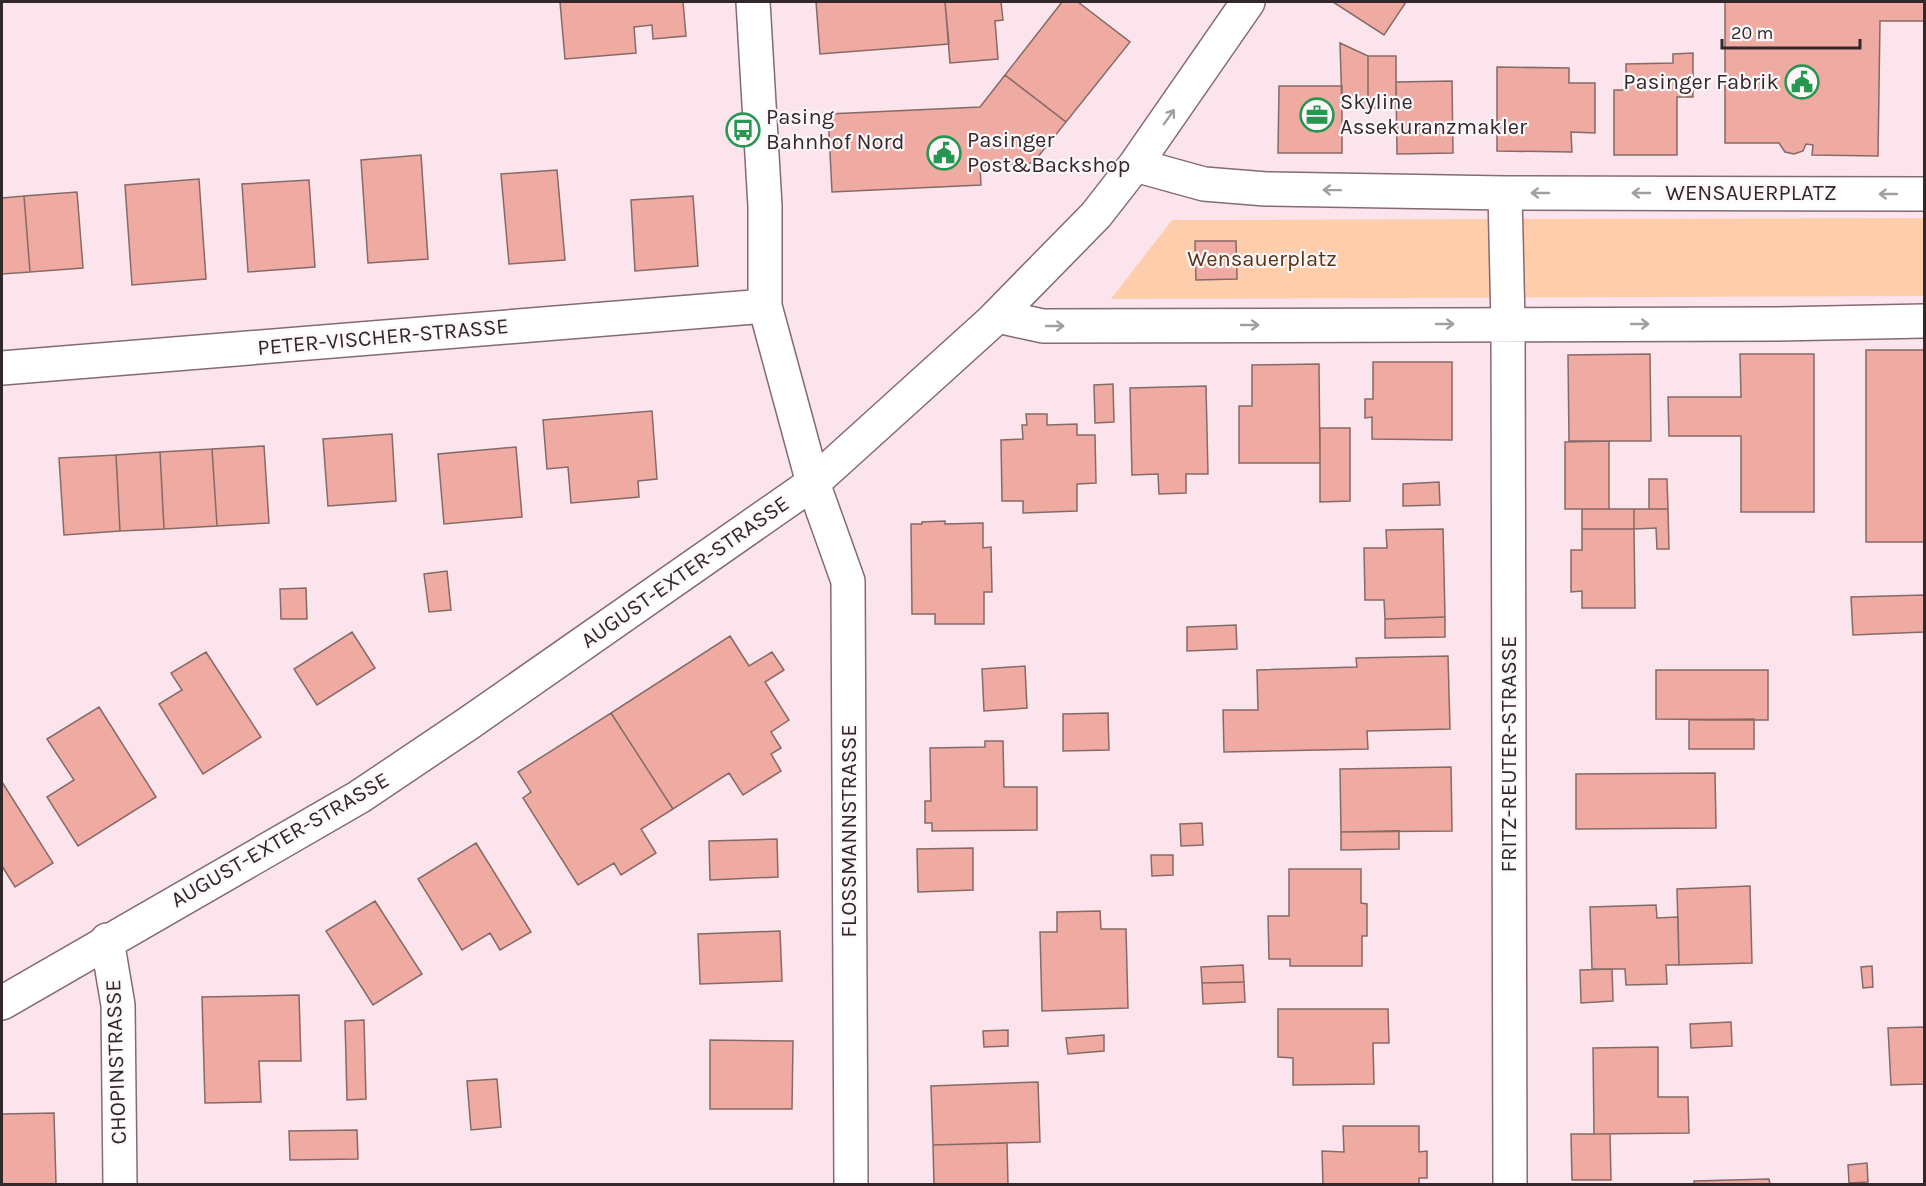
<svg xmlns="http://www.w3.org/2000/svg" width="1926" height="1186" font-family="Karla,sans-serif">
  <style>
    .green { fill: #feceac }
    .building { fill: #efaaa2; stroke: #866a67; stroke-width: 1.5 }
    .lines { fill: none; stroke-linecap: round; stroke-linejoin: round }
    .minor-casing { stroke: #846a73; stroke-width: 36 }
    .minor { stroke: #fff; stroke-width: 33 }
    .oneway { stroke: #a39ea0 }
    .labels { text-anchor: middle; dominant-baseline: central; stroke-width: 4.5; stroke-linejoin: round; paint-order: stroke }
    .poi-label { font-size: 22px; fill: #32272b; stroke: #fdf7f9; text-anchor: start }
    .street-label { font-size: 22px; fill: #32272b; stroke: #fdf7f9 }
    .park-label { font-size: 22px; fill: #573315; stroke: #fdf7f9 }
  </style>
  <rect width="100%" height="100%" fill="#fce4ec"/>
  <!-- green -->
  <path class="green" d="M 1924,218 L 1924,296 L 1111,299 L 1172,220 Z"/>
  <!-- building -->
  <path class="building" d="M 560,2 L 683,2 L 686,36 L 653,39 L 652,25 L 634,27 L 636,53 L 565,59 Z
    M 816,2 L 945,2 L 949,44 L 820,54 Z
    M 945,2 L 1001,2 L 1003,20 L 995,21 L 998,59 L 950,63 Z
    M 1062,2 L 1078,2 L 1130,42 L 1066,122 L 1005,75 Z
    M 1333,2 L 1406,2 L 1384,35 Z
    M 1725,2 L 1924,2 L 1924,21 L 1880,21 L 1878,156 L 1812,155 L 1813,145 L 1806,144 L 1803,151 L 1794,154 L 1785,152 L 1779,143 L 1725,143 Z
    M 1340,43 L 1368,56 L 1368,108 L 1342,108 Z
    M 1693,53 L 1693,97 L 1677,97 L 1677,155 L 1614,155 L 1614,90 L 1626,90 L 1626,64 L 1673,63 L 1673,54 Z
    M 1368,56 L 1396,56 L 1396,108 L 1368,108 Z
    M 1497,67 L 1569,68 L 1569,83 L 1595,83 L 1595,133 L 1571,132 L 1572,152 L 1497,151 Z
    M 1005,75 L 1066,122 L 1033,163 L 980,166 L 981,185 L 832,192 L 828,114 L 980,107 Z
    M 1452,81 L 1453,153 L 1397,154 L 1396,82 Z
    M 1279,86 L 1342,86 L 1342,153 L 1278,153 Z
    M 421,155 L 428,259 L 368,263 L 361,160 Z
    M 557,170 L 565,260 L 509,264 L 501,174 Z
    M 199,179 L 206,279 L 132,285 L 125,185 Z
    M 309,180 L 315,267 L 248,272 L 242,184 Z
    M 77,192 L 83,268 L 30,272 L 24,196 Z
    M 24,196 L 30,272 L 2,274 L 2,198 Z
    M 693,196 L 698,266 L 635,271 L 631,200 Z
    M 1195,241 L 1236,241 L 1237,279 L 1196,280 Z
    M 1866,350 L 1924,350 L 1924,542 L 1866,542 Z
    M 1650,354 L 1651,441 L 1569,441 L 1568,355 Z
    M 1740,354 L 1814,354 L 1814,512 L 1741,512 L 1741,436 L 1669,436 L 1668,397 L 1741,397 Z
    M 1373,362 L 1452,362 L 1452,440 L 1372,439 L 1372,417 L 1365,418 L 1365,399 L 1373,399 Z
    M 1319,364 L 1320,463 L 1239,463 L 1239,406 L 1252,406 L 1252,365 Z
    M 1113,384 L 1114,422 L 1095,423 L 1094,385 Z
    M 1206,386 L 1208,474 L 1186,474 L 1186,493 L 1159,494 L 1158,474 L 1132,475 L 1130,388 Z
    M 652,411 L 657,479 L 638,481 L 639,497 L 571,503 L 568,467 L 547,469 L 543,420 Z
    M 1026,414 L 1047,414 L 1047,425 L 1077,424 L 1077,435 L 1095,435 L 1096,483 L 1077,484 L 1077,511 L 1023,513 L 1023,501 L 1002,501 L 1001,440 L 1023,439 L 1022,425 L 1027,425 Z
    M 1320,428 L 1350,428 L 1350,501 L 1320,502 Z
    M 392,434 L 396,501 L 328,506 L 323,439 Z
    M 1609,441 L 1609,509 L 1565,509 L 1565,442 Z
    M 264,446 L 269,523 L 217,526 L 212,449 Z
    M 516,447 L 522,517 L 444,524 L 438,454 Z
    M 212,449 L 217,526 L 164,529 L 160,452 Z
    M 160,452 L 164,529 L 120,531 L 116,455 Z
    M 116,455 L 120,531 L 64,535 L 59,458 Z
    M 1649,479 L 1667,479 L 1668,509 L 1649,509 Z
    M 1439,482 L 1440,505 L 1403,506 L 1403,484 Z
    M 1582,509 L 1634,509 L 1634,529 L 1582,529 Z
    M 1634,509 L 1668,509 L 1669,549 L 1657,549 L 1656,528 L 1634,529 Z
    M 945,521 L 945,524 L 983,523 L 983,548 L 991,547 L 992,592 L 984,592 L 984,624 L 935,624 L 935,614 L 912,614 L 911,524 L 922,524 L 922,522 Z
    M 1443,529 L 1445,617 L 1385,619 L 1384,600 L 1365,600 L 1364,548 L 1387,548 L 1386,530 Z
    M 1582,529 L 1634,529 L 1635,608 L 1582,608 L 1582,591 L 1571,592 L 1571,550 L 1582,550 Z
    M 447,571 L 451,610 L 429,612 L 424,574 Z
    M 306,588 L 307,619 L 281,619 L 280,589 Z
    M 1924,595 L 1924,632 L 1853,635 L 1851,597 Z
    M 1445,617 L 1445,637 L 1385,638 L 1385,619 Z
    M 1236,625 L 1237,649 L 1187,651 L 1187,627 Z
    M 352,632 L 375,668 L 317,705 L 294,669 Z
    M 730,636 L 749,666 L 772,652 L 784,670 L 765,682 L 789,720 L 771,732 L 781,748 L 771,754 L 781,771 L 743,795 L 729,773 L 673,809 L 611,713 Z
    M 206,652 L 261,737 L 203,774 L 159,704 L 182,690 L 171,673 Z
    M 1448,656 L 1450,729 L 1367,731 L 1368,749 L 1224,752 L 1223,710 L 1258,710 L 1257,670 L 1357,667 L 1356,658 Z
    M 1025,666 L 1027,708 L 984,711 L 982,669 Z
    M 1656,670 L 1768,670 L 1768,720 L 1656,719 Z
    M 99,707 L 156,797 L 78,846 L 47,797 L 74,780 L 47,739 Z
    M 611,713 L 673,809 L 641,829 L 656,853 L 621,875 L 614,863 L 578,885 L 523,798 L 531,792 L 518,772 Z
    M 1108,713 L 1109,750 L 1063,751 L 1063,714 Z
    M 1754,719 L 1754,749 L 1689,749 L 1689,720 Z
    M 985,741 L 1003,741 L 1004,787 L 1037,787 L 1037,830 L 932,831 L 932,823 L 925,823 L 925,801 L 931,801 L 930,748 L 985,747 Z
    M 1451,767 L 1452,831 L 1341,832 L 1340,769 Z
    M 1715,773 L 1716,828 L 1576,829 L 1576,774 Z
    M 2,782 L 53,863 L 15,887 L 2,866 Z
    M 1202,823 L 1203,845 L 1181,846 L 1180,824 Z
    M 1399,831 L 1399,849 L 1341,850 L 1341,832 Z
    M 777,839 L 778,877 L 710,880 L 709,841 Z
    M 476,843 L 531,932 L 500,950 L 490,933 L 462,950 L 418,879 Z
    M 973,848 L 973,890 L 918,892 L 917,849 Z
    M 1151,855 L 1173,855 L 1173,875 L 1152,876 Z
    M 1289,869 L 1361,869 L 1361,903 L 1367,904 L 1367,936 L 1362,936 L 1362,966 L 1290,966 L 1290,959 L 1269,959 L 1268,916 L 1289,916 Z
    M 1750,886 L 1752,963 L 1679,965 L 1677,889 Z
    M 375,901 L 422,974 L 373,1005 L 326,931 Z
    M 1656,905 L 1657,918 L 1678,917 L 1679,965 L 1666,965 L 1667,984 L 1626,985 L 1625,969 L 1592,969 L 1590,907 Z
    M 1100,911 L 1101,929 L 1126,929 L 1128,1008 L 1042,1011 L 1040,932 L 1057,932 L 1057,912 Z
    M 780,931 L 782,981 L 700,984 L 698,934 Z
    M 1243,965 L 1244,982 L 1202,983 L 1201,967 Z
    M 1872,966 L 1873,987 L 1863,988 L 1861,967 Z
    M 1612,969 L 1613,1001 L 1581,1003 L 1580,970 Z
    M 1244,982 L 1245,1002 L 1203,1004 L 1202,983 Z
    M 299,995 L 301,1061 L 259,1061 L 261,1102 L 205,1103 L 202,997 Z
    M 1278,1009 L 1388,1009 L 1389,1043 L 1373,1043 L 1374,1084 L 1293,1085 L 1293,1058 L 1278,1057 Z
    M 364,1020 L 366,1099 L 347,1100 L 345,1021 Z
    M 1731,1022 L 1732,1046 L 1691,1048 L 1690,1024 Z
    M 1924,1027 L 1924,1084 L 1891,1085 L 1888,1028 Z
    M 1008,1030 L 1008,1046 L 984,1047 L 983,1031 Z
    M 1104,1035 L 1104,1051 L 1068,1054 L 1066,1038 Z
    M 710,1040 L 793,1041 L 792,1109 L 710,1109 Z
    M 1658,1047 L 1658,1097 L 1688,1097 L 1689,1133 L 1594,1134 L 1593,1048 Z
    M 497,1079 L 501,1127 L 471,1130 L 467,1081 Z
    M 1038,1082 L 1040,1142 L 933,1145 L 931,1086 Z
    M 54,1113 L 56,1184 L 2,1184 L 2,1114 Z
    M 1343,1126 L 1419,1126 L 1419,1152 L 1427,1151 L 1427,1178 L 1419,1178 L 1419,1184 L 1323,1184 L 1322,1151 L 1344,1152 Z
    M 357,1130 L 358,1159 L 290,1160 L 289,1131 Z
    M 1571,1134 L 1610,1134 L 1611,1180 L 1572,1180 Z
    M 1007,1143 L 1008,1184 L 934,1184 L 933,1145 Z
    M 1867,1163 L 1868,1182 L 1849,1183 L 1848,1165 Z
    M 1769,1179 L 1770,1184 L 1694,1184 L 1694,1181 Z"/>
  <g class="lines">
    <defs>
      <path id="minor" d="M 753,2 L 765,206 L 765,306 L 813,483 L 848,581 L 851,1184
        M 1135,165 L 1204,184 L 1266,189 L 1505,193 L 1924,194
        M 1505,193 L 1508,324 L 1510,1184
        M 997,316 L 1043,326 L 1776,324 L 1924,321
        M 2,368 L 765,306
        M 107,940 L 118,1005 L 120,1184
        M 2,1003 L 359,797 L 469,723 L 813,483 L 991,322 L 1096,215 L 1135,165 L 1248,2"/>
    </defs>
    <!-- minor casing -->
    <use href="#minor" class="minor-casing"/>
    <!-- minor -->
    <use href="#minor" class="minor"/>
  </g>
  <!-- one-way arrows -->
  <defs><path id="oneway-shaft" d="M-6 0H5M1.5-3L5.5 0L1.5 3" fill="none" stroke-width="1.6" stroke-linecap="round" stroke-linejoin="round" transform="scale(1.5)"/></defs>
  <g class="oneway">
    <use href="#oneway-shaft" transform="translate(1169 117) rotate(-55)"/>
    <use href="#oneway-shaft" transform="translate(1332 190) rotate(-179)"/>
    <use href="#oneway-shaft" transform="translate(1540 193) rotate(-180)"/>
    <use href="#oneway-shaft" transform="translate(1641 193) rotate(-180)"/>
    <use href="#oneway-shaft" transform="translate(1888 194) rotate(-180)"/>
    <use href="#oneway-shaft" transform="translate(1445 324)"/>
    <use href="#oneway-shaft" transform="translate(1640 324)"/>
    <use href="#oneway-shaft" transform="translate(1250 325)"/>
    <use href="#oneway-shaft" transform="translate(1055 326)"/>
  </g>
  <!-- icons -->
  <defs>
    <symbol id="civic-ring" viewBox="-11 -11 22 22"><circle r="9.5" fill="#fdf7f9" stroke="#259751" stroke-width="1.5"/><path d="M-.6-6.5H3V-4.5H.6V-3L4-1V1h2V6H-6V1h2V-1L-.6-3ZM-1.2 2.5V6h2.4V2.5Z" fill="#259751"/></symbol>
    <symbol id="office-ring" viewBox="-11 -11 22 22"><circle r="9.5" fill="#fdf7f9" stroke="#259751" stroke-width="1.5"/><path d="M-6-3h4V-5.5h4V-3h4V5H-6ZM-1-4.5V-3h2v-1.5ZM-6 0V1H6V0Z" fill="#259751"/></symbol>
    <symbol id="bus-ring" viewBox="-11 -11 22 22"><circle r="9.5" fill="#fdf7f9" stroke="#259751" stroke-width="1.5"/><path d="M-5-6H5V4H4V6H2V4H-2V6H-4V4H-5ZM-3.5-4V0h7V-4ZM-3.5 1.2v1.5H-2V1.2ZM2 1.2v1.5H3.5V1.2Z" fill="#259751"/></symbol>
  </defs>
  <g fill-rule="evenodd">
    <use href="#civic-ring" x="1783" y="63" width="38" height="38"/>
    <use href="#office-ring" x="1298" y="96" width="38" height="38"/>
    <use href="#bus-ring" x="724" y="111" width="38" height="38"/>
    <use href="#civic-ring" x="925" y="134" width="38" height="38"/>
  </g>
  <g class="labels">
    <!-- poi labels -->
    <g class="poi-label">
      <text x="1779" y="82" text-anchor="end">Pasinger Fabrik</text>
      <text x="1340" y="102">Skyline<tspan x="1340" dy="25">Assekuranzmakler</tspan></text>
      <text x="766" y="117">Pasing<tspan x="766" dy="25">Bahnhof Nord</tspan></text>
      <text x="967" y="140">Pasinger<tspan x="967" dy="25">Post&amp;Backshop</tspan></text>
    </g>
    <!-- street labels -->
    <g class="street-label">
      <text x="1751" y="193">WENSAUERPLATZ</text>
      <text transform="translate(383 337) rotate(-5)">PETER-VISCHER-STRASSE</text>
      <text transform="translate(685 572) rotate(-35)">AUGUST-EXTER-STRASSE</text>
      <text transform="translate(1509 754) rotate(-90)">FRITZ-REUTER-STRASSE</text>
      <text transform="translate(849 831) rotate(-90)">FLOSSMANNSTRASSE</text>
      <text transform="translate(280 840) rotate(-30)">AUGUST-EXTER-STRASSE</text>
      <text transform="translate(116 1062) rotate(-92)">CHOPINSTRASSE</text>
    </g>
    <!-- park labels -->
    <g class="park-label">
      <text x="1262" y="259">Wensauerplatz</text>
    </g>
  </g>
  <!-- border -->
  <rect width="1926" height="1186" fill="none" stroke="#32272b" stroke-width="6"/>
  <!-- scale -->
  <path d="M1722 39v9h138v-9" fill="none" stroke="#32272b" stroke-width="3"/>
  <text x="1731" y="39" font-size="18" fill="#32272b" stroke="#fdf7f9" stroke-width="4.5" paint-order="stroke">20 m</text>
</svg>
